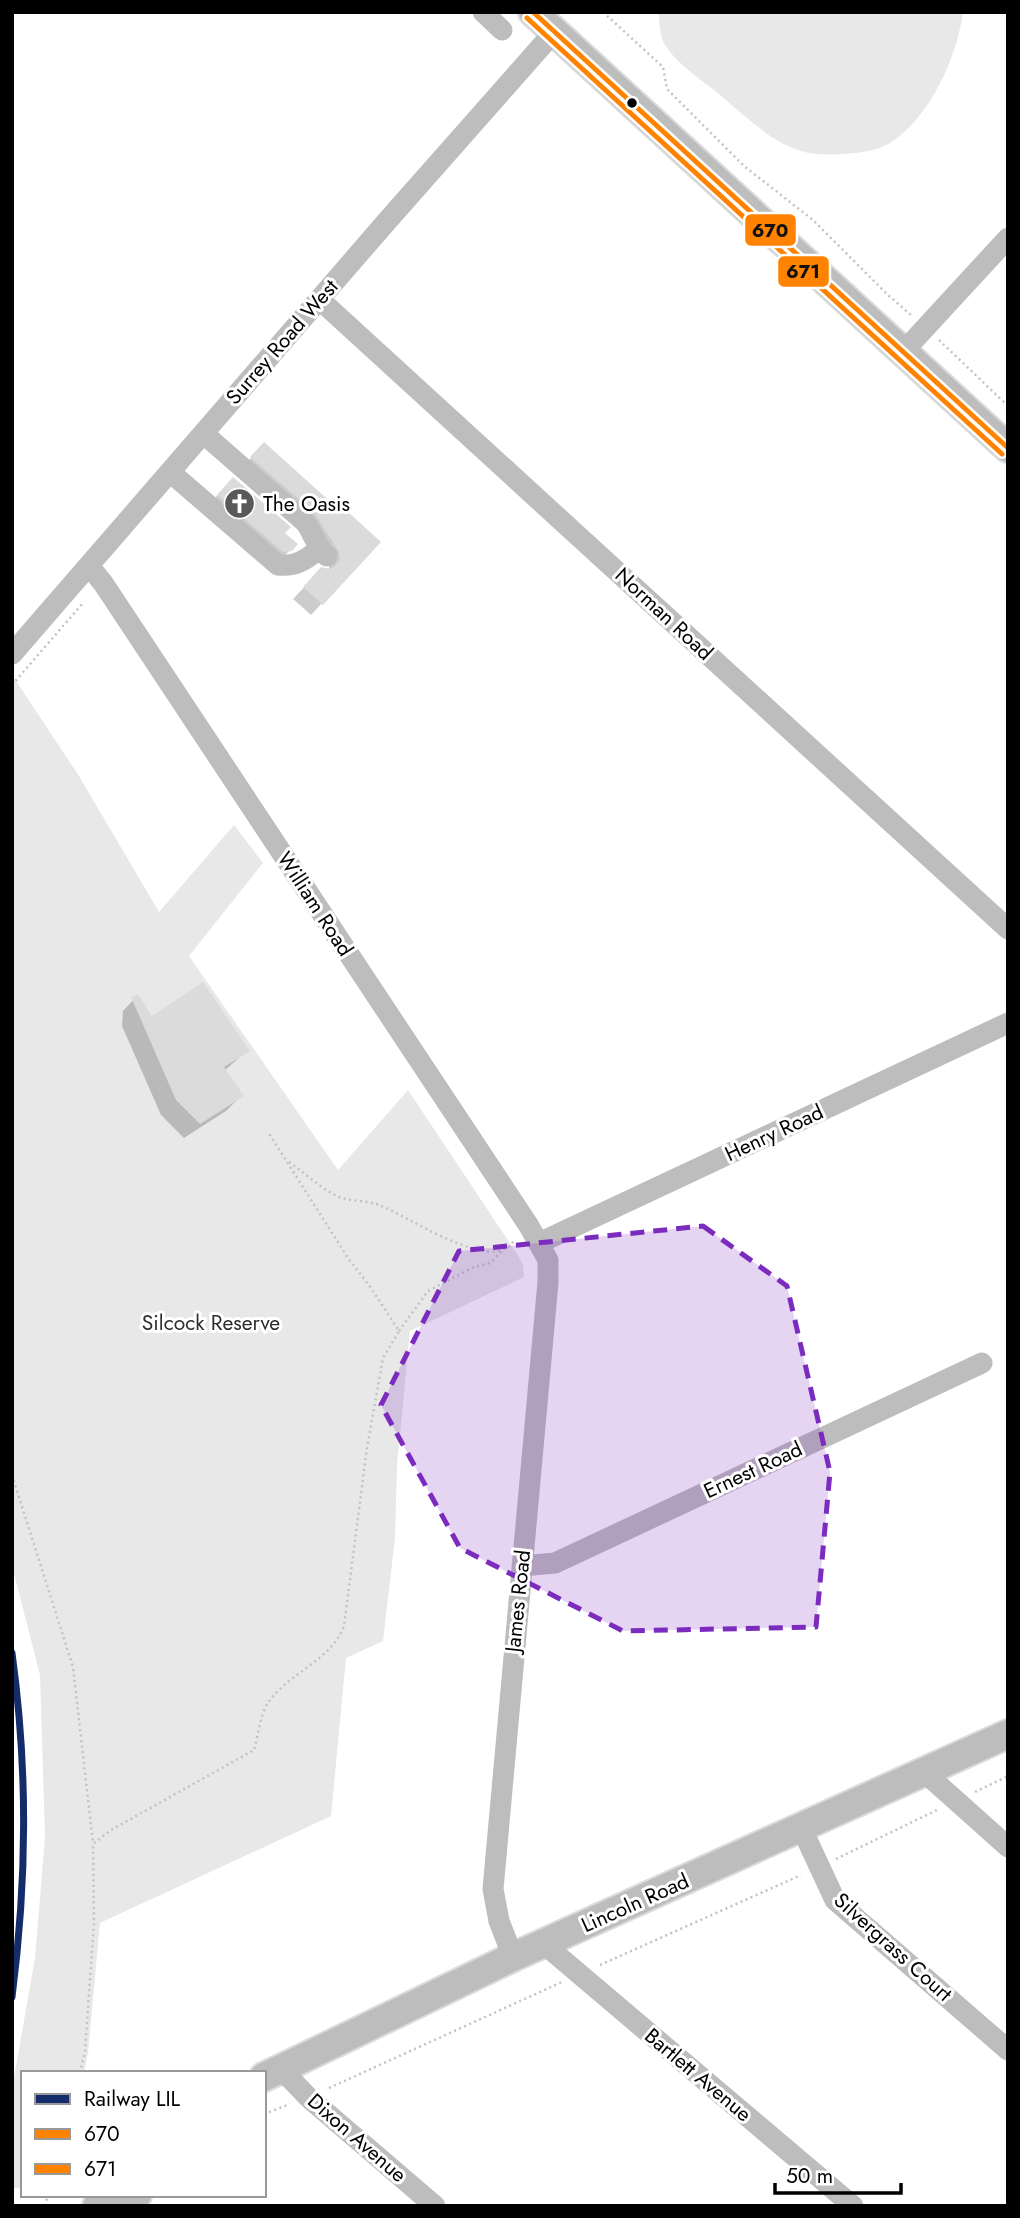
<svg xmlns="http://www.w3.org/2000/svg" width="1020" height="2218" font-family="Jost,sans-serif">
  <style>
    .green { fill: #e8e8e8 }
    .shadow { fill: #0003 }
    .building { fill: #dbdbdb }
    .lines { fill: none; stroke-linecap: round; stroke-linejoin: round }
    .major-casing { stroke: #dbdbdb; stroke-width: 32 }
    .path { stroke: #c2c2c2; stroke-width: 2.5; stroke-dasharray: 2 3.5; stroke-linecap: butt }
    .minor { stroke: #bdbdbd; stroke-width: 21 }
    .major { stroke: #bdbdbd; stroke-width: 28 }
    .bus-1-casing { stroke: #fff; stroke-width: 10 }
    .bus-2-casing { stroke: #fff; stroke-width: 10 }
    .bus-1 { stroke: #ff8200; stroke-width: 5 }
    .bus-2 { stroke: #ff8200; stroke-width: 5 }
    .rail-1-casing { stroke: #fff; stroke-width: 12 }
    .rail-1 { stroke: #152c6b; stroke-width: 7 }
    .marked { fill: #7b2cbf; fill-opacity: 0.2; stroke: #7b2cbf; stroke-width: 5; stroke-dasharray: 14 9; stroke-linejoin: round }
    .bus-dot { fill: #000; stroke: #fff; stroke-width: 2.5 }
    .labels { text-anchor: middle; dominant-baseline: central; stroke-width: 6; stroke-linejoin: round; paint-order: stroke }
    .street-label { font-size: 21px; fill: #000; stroke: #fff }
    .poi-label { font-size: 21px; fill: #000; stroke: #fff; text-anchor: start }
    .park-label { font-size: 21px; fill: #2c2c2c; stroke: #fff }
    .line-badge { stroke: #fff; stroke-width: 2.5 }
    .pale-badge-label { font-size: 19px; text-anchor: middle; font-weight: bold; fill: #111 }
  </style>
  <rect width="100%" height="100%" fill="#fff"/>
  <!-- green -->
  <path class="green" d="M 659,12 L 963,12 C 957,57 930,118 890,143 C 877,151 858,153 843,154 C 830,155 814,155 801,151 C 769,141 744,115 719,94 C 703,81 674,62 664,43 C 660,36 659,21 659,12 Z
    M 12,675 L 79,776 L 159,912 L 234,825 L 263,863 L 189,956 L 338,1170 L 408,1090 L 517,1254 L 523,1265 L 524,1277 L 410,1331 L 397,1465 L 395,1538 L 383,1641 L 346,1658 L 331,1816 L 100,1923 L 88,2053 L 84,2073 L 23,2073 L 23,2188 L 12,2188 L 12,2089 L 35,1958 L 45,1837 L 40,1675 L 12,1566 Z"/>
  <!-- shadow -->
  <path class="shadow" d="M 253,456 L 344,516 L 378,542 L 311,615 L 293,599 L 310,581 L 329,570 L 329,565 L 303,524 L 240,469 Z
    M 222,490 L 282,533 L 295,544 L 279,562 L 207,507 Z
    M 137,996 L 152,1019 L 248,1050 L 224,1071 L 241,1096 L 226,1111 L 184,1138 L 161,1115 L 122,1026 L 123,1011 Z"/>
  <!-- building -->
  <path class="building" d="M 264,442 L 344,514 L 347,511 L 381,542 L 323,605 L 303,587 L 321,567 L 330,569 L 336,565 L 340,560 L 339,552 L 314,512 L 250,457 Z
    M 233,477 L 291,527 L 285,533 L 298,544 L 292,551 L 283,552 L 217,495 Z
    M 203,982 L 250,1051 L 224,1067 L 244,1096 L 200,1124 L 176,1100 L 131,997 L 138,994 L 152,1016 Z"/>
  <g class="lines">
    <defs>
      <path id="major" d="M 533,12 L 1008,448
        M 264,2077 L 513,1957 L 1008,1734
        M 97,2206 L 106,2195
        M 128,2206 L 137,2195"/>
    </defs>
    <!-- major casing -->
    <use href="#major" class="major-casing"/>
    <!-- path -->
    <path class="path" d="M 603,12 L 663,67 L 667,89 L 744,166 L 813,220 L 888,295 L 911,315
      M 939,340 L 1008,406
      M 12,685 L 83,603
      M 289,1162 C 305,1173 320,1188 337,1196 C 350,1202 366,1200 379,1205 C 405,1214 495,1277 514,1240
      M 399,1331 L 428,1291 L 474,1267 L 490,1263 L 502,1251
      M 12,1475 L 73,1667 L 93,1843
      M 975,1792 L 1008,1776
      M 836,1859 L 937,1810
      M 600,1965 L 801,1875
      M 80,2073 L 85,2051 L 94,1922 L 93,1844 L 111,1830 L 254,1750 C 258,1736 260,1715 268,1703 C 288,1673 332,1660 344,1626 L 367,1448 L 383,1358 L 399,1331 L 371,1288 L 348,1258 L 268,1132
      M 329,2088 L 562,1982
      M 264,2114 L 290,2104
      M 46,2206 L 47,2195"/>
    <!-- minor -->
    <path class="minor" d="M 483,12 L 502,30
      M 319,299 L 1008,929
      M 903,352 L 1008,238
      M 204,434 L 305,522 C 314,534 316,547 327,556
      M 170,472 L 278,565 C 295,567 306,560 319,549
      M 89,566 L 103,583 L 529,1226 L 548,1260 L 548,1282 L 493,1889 L 499,1921 L 513,1957
      M 12,654 L 388,220 L 554,32
      M 539,1243 L 1008,1023
      M 522,1566 L 555,1563 L 982,1363
      M 924,1772 L 1008,1847
      M 801,1827 L 835,1900 L 1008,2050
      M 544,1944 L 853,2206
      M 280,2068 L 309,2098 L 435,2206"/>
    <!-- major -->
    <use href="#major" class="major"/>
    <defs>
      <path id="bus-1" d="M 533,12 L 1008,448"/>
      <path id="bus-2" d="M 527,18 L 1002,454"/>
    </defs>
    <!-- bus-1 casing -->
    <use href="#bus-1" class="bus-1-casing"/>
    <!-- bus-2 casing -->
    <use href="#bus-2" class="bus-2-casing"/>
    <!-- bus-1 -->
    <use href="#bus-1" class="bus-1"/>
    <!-- bus-2 -->
    <use href="#bus-2" class="bus-2"/>
    <defs>
      <path id="rail-1" d="M 12,1653 C 28,1770 27,1880 12,1997"/>
    </defs>
    <!-- rail-1 casing -->
    <use href="#rail-1" class="rail-1-casing"/>
    <!-- rail-1 -->
    <use href="#rail-1" class="rail-1"/>
  </g>
  <!-- marked area -->
  <path class="marked" d="M 703,1226 L 787,1286 L 830,1472 L 816,1627 L 623,1631 L 460,1548 L 381,1405 L 459,1251 Z"/>
  <!-- icons -->
  <defs>
    <symbol id="church-disc" viewBox="-11 -11 22 22"><circle r="9.5" fill="#595959" stroke="#fff"/><path d="M-1.2-6h2.4v3.5h3.3v2.4h-3.3V6h-2.4V-.1h-3.3v-2.4h3.3Z" fill="#fff"/></symbol>
  </defs>
  <g fill-rule="evenodd">
    <use href="#church-disc" x="222" y="486" width="35" height="35"/>
  </g>
  <!-- markers -->
  <circle class="bus-dot" cx="632" cy="103" r="6"/>
  <g class="labels">
    <!-- street labels -->
    <g class="street-label">
      <text transform="translate(282 342) rotate(-49)">Surrey Road West</text>
      <text transform="translate(664 614) rotate(43)">Norman Road</text>
      <text transform="translate(315 904) rotate(57)">William Road</text>
      <text transform="translate(774 1133) rotate(-25)">Henry Road</text>
      <text transform="translate(753 1470) rotate(-25)">Ernest Road</text>
      <text transform="translate(518 1601) rotate(-84)">James Road</text>
      <text transform="translate(635 1903) rotate(-24)">Lincoln Road</text>
      <text transform="translate(893 1947) rotate(42)">Silvergrass Court</text>
      <text transform="translate(698 2075) rotate(40)">Bartlett Avenue</text>
      <text transform="translate(357 2138) rotate(41)">Dixon Avenue</text>
    </g>
    <!-- poi labels -->
    <g class="poi-label">
      <text x="263" y="504">The Oasis</text>
    </g>
    <!-- park labels -->
    <g class="park-label">
      <text x="211" y="1323">Silcock Reserve</text>
    </g>
  </g>
  <g class="line-badge">
    <rect x="744" y="213" width="53" height="34" rx="7" fill="#ff8200"/>
    <rect x="777" y="255" width="53" height="33" rx="7" fill="#ff8200"/>
  </g>
  <g class="pale-badge-label">
    <text x="770" y="237">670</text>
    <text x="803" y="278">671</text>
  </g>
  <!-- border -->
  <rect width="1020" height="2218" fill="none" stroke="#000000" stroke-width="28"/>
  <!-- legend -->
  <rect x="21" y="2071" width="245" height="126" fill="#ffffff" stroke="#999999" stroke-width="2"/>
  <rect x="35" y="2094" width="35" height="10" fill="#152c6b" stroke="#999999" stroke-width="2"/>
  <text x="84" y="2106" font-size="21" fill="#000000">Railway LIL</text>
  <rect x="35" y="2129" width="35" height="10" fill="#ff8200" stroke="#999999" stroke-width="2"/>
  <text x="84" y="2141" font-size="21" fill="#000000">670</text>
  <rect x="35" y="2164" width="35" height="10" fill="#ff8200" stroke="#999999" stroke-width="2"/>
  <text x="84" y="2176" font-size="21" fill="#000000">671</text>
  <!-- scale -->
  <path d="M775 2183v10h126v-10" fill="none" stroke="#000000" stroke-width="3.5"/>
  <text x="786" y="2183" font-size="21" fill="#000000" stroke="#ffffff" stroke-width="5" paint-order="stroke">50 m</text>
</svg>
